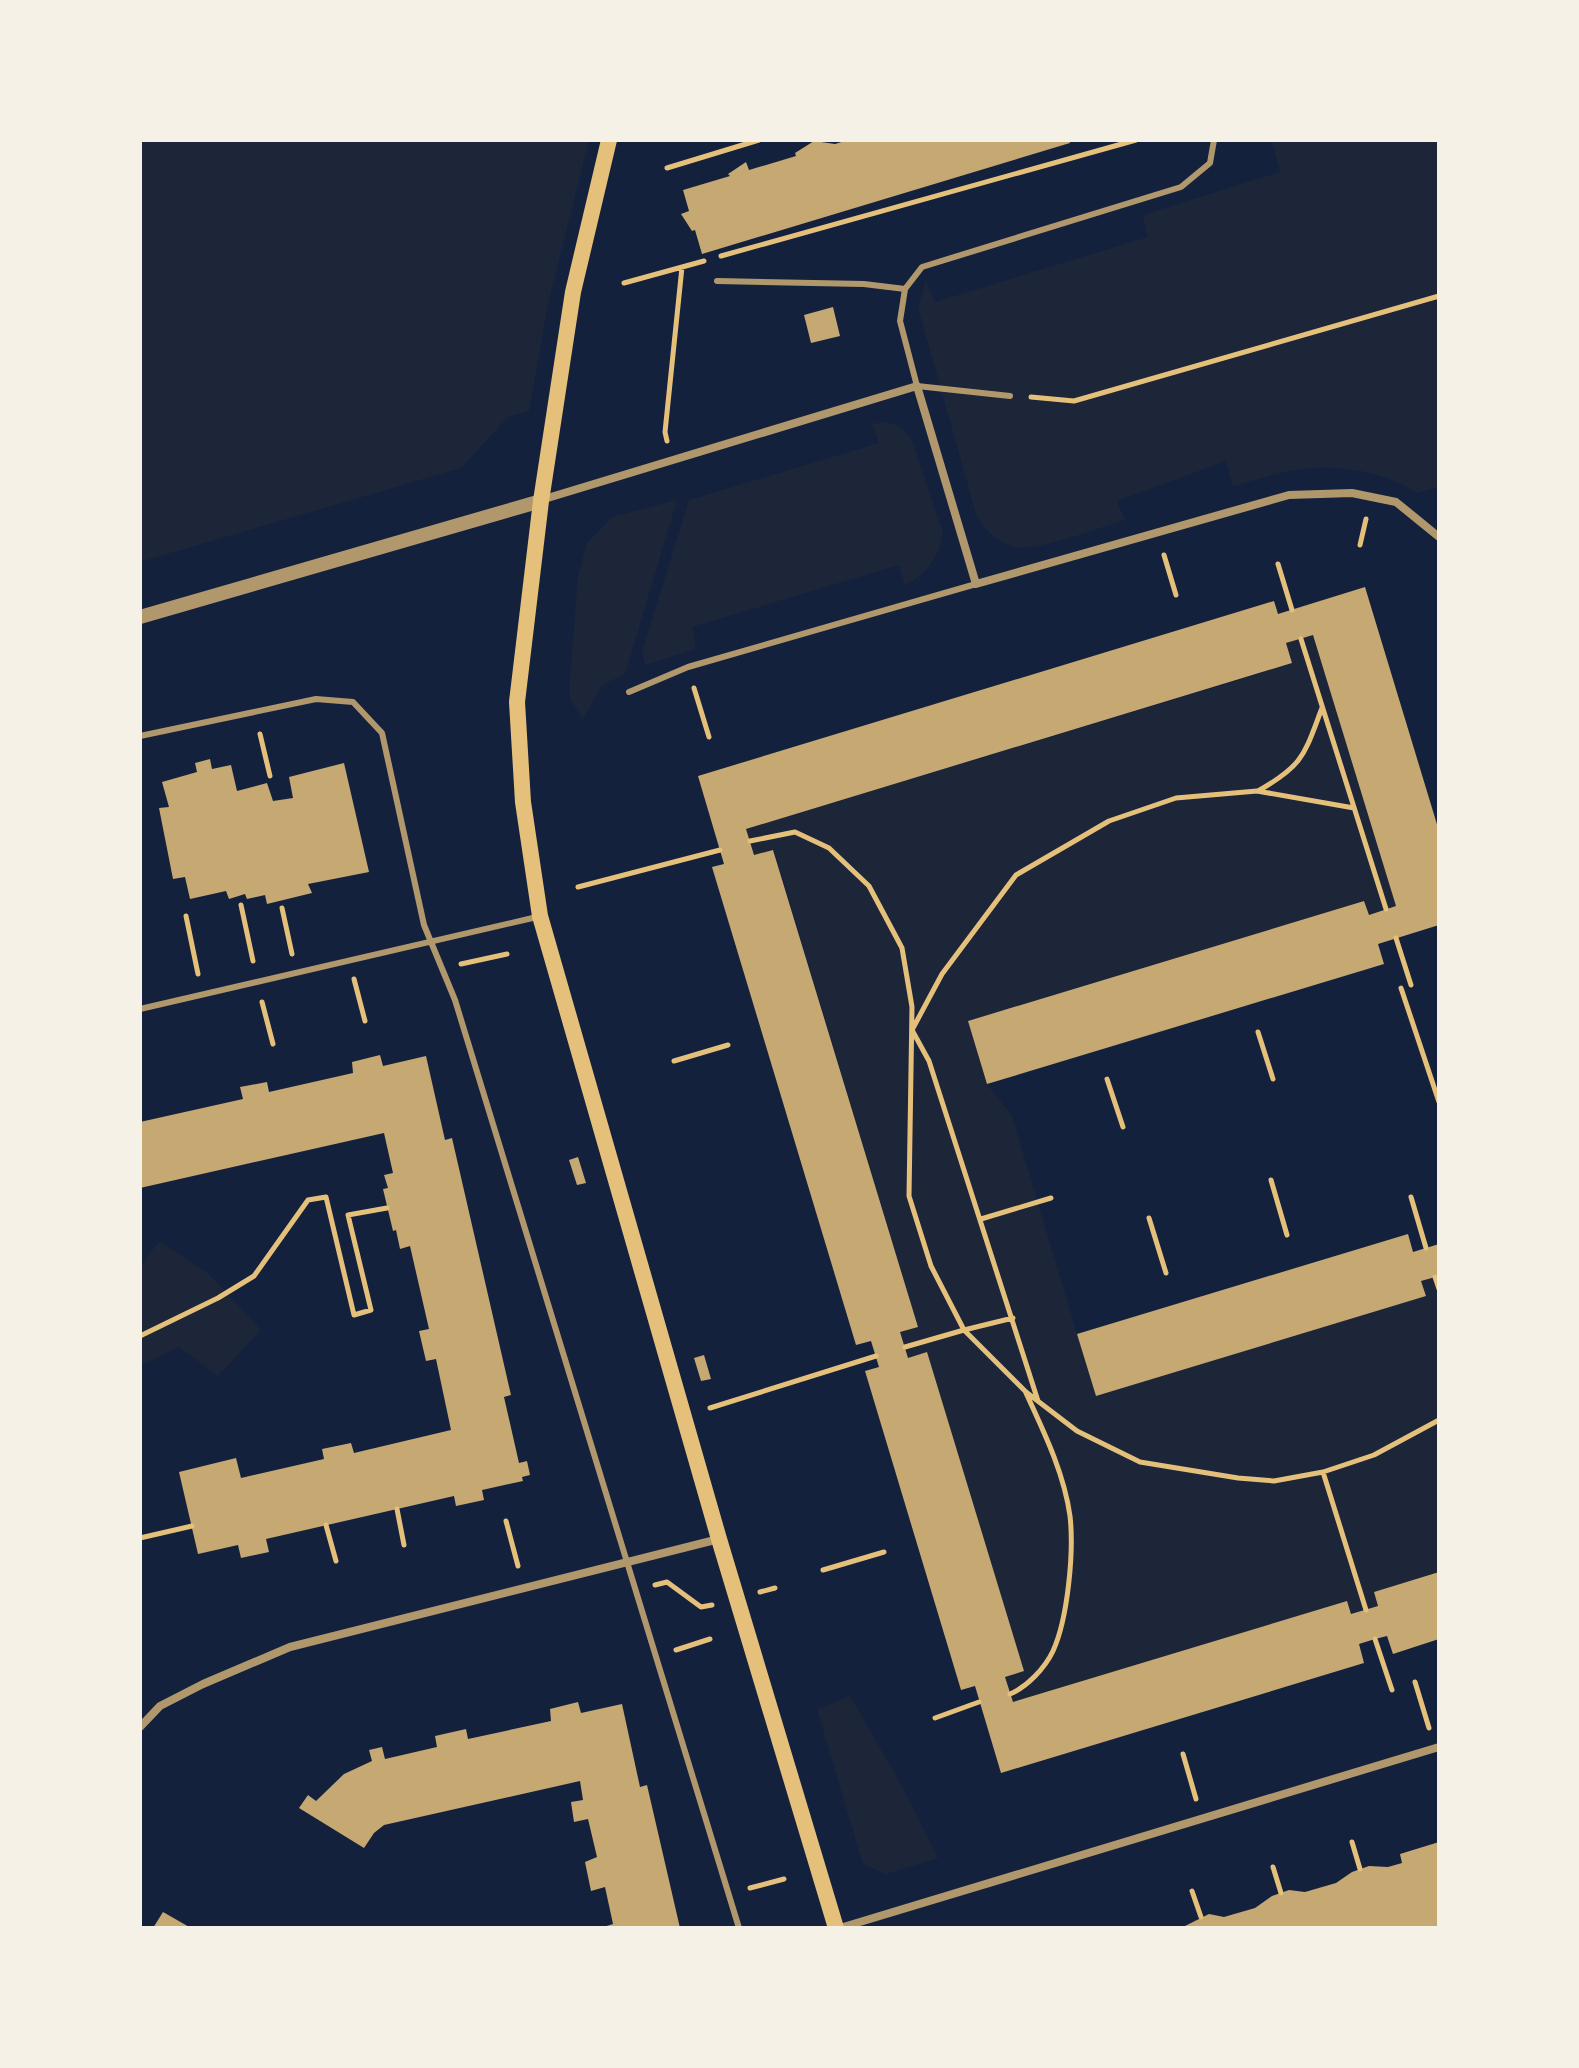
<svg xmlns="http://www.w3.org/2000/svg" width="1579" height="2068" font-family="Arial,sans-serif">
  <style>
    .green { fill: #1d2539 }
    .building { fill: #c6a872 }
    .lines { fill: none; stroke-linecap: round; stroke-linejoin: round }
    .path { stroke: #e5c07b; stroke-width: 5 }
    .service { stroke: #b1986c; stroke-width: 6 }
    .minor { stroke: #b1986c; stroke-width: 8 }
    .tertiary { stroke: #b1986c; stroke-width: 14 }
    .secondary { stroke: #e5c07b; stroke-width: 16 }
  </style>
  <rect width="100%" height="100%" fill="#14213d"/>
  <!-- green -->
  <path class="green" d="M 140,140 L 589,140 L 548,304 L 529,411 L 508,417 L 461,468 L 140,562 Z
    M 1271,140 L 1439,140 L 1439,487 L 1417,493 C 1385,471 1332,463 1295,470 C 1274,474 1253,481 1233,486 L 1226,461 L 1117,501 L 1125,520 C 1101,527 1037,552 1015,547 C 1000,544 985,530 977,517 L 918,308 L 926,280 L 935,302 L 1148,237 L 1143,215 L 1280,172 Z
    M 885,422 C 898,424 904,429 912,440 L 943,533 C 939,557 927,575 905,585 L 899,565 L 692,627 L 696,649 L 645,665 L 642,652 L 689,500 L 879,443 L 872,424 Z
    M 677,500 L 625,674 L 602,685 L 583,719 L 570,699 L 570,679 L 578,577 L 587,543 L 612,517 Z
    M 1313,635 L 1396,906 L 1369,915 L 1364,901 L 968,1021 L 987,1084 L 1012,1116 L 1077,1334 L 1426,1295 L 1421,1281 L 1439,1276 L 1439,1572 L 1374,1592 L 1378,1606 L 1351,1614 L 1347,1602 L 1013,1702 L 1005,1677 L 1023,1671 L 927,1353 L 908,1358 L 900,1332 L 918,1326 L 774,850 L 754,855 L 746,829 L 1292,664 L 1286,643 Z
    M 159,1241 L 210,1275 L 261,1330 L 218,1376 L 179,1347 L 140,1366 L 140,1268 Z
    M 850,1696 L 902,1786 L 938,1858 L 886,1874 L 863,1864 L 817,1709 Z"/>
  <!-- building -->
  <path class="building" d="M 848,140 L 1069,140 L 1070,143 L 702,254 L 695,230 L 692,231 L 681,214 L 689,211 L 683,190 L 730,176 L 728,174 L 746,162 L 749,170 L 796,156 L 795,153 L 814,141 L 835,144 Z
    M 833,307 L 840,336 L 811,343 L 804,315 Z
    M 1365,587 L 1439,831 L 1439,925 L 1378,944 L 1384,964 L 987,1084 L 968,1021 L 1364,901 L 1369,915 L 1396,906 L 1313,635 L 1286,643 L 1292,663 L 746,829 L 754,855 L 773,850 L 918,1327 L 900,1332 L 908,1358 L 927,1352 L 1024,1671 L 1005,1677 L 1013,1702 L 1347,1601 L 1351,1614 L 1378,1606 L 1374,1592 L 1439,1572 L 1439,1639 L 1393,1654 L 1387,1636 L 1375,1639 L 1359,1644 L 1364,1663 L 1001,1773 L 975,1686 L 961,1690 L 865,1371 L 879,1367 L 871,1341 L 856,1345 L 712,867 L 724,864 L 698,776 L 1274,601 L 1278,614 Z
    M 210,759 L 212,769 L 231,765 L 237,791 L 267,783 L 273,801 L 293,798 L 289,777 L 344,763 L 369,872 L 308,884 L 312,893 L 267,904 L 265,895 L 247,899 L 245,894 L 229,899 L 226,891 L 190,899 L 185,877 L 173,879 L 159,808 L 169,807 L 162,782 L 197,772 L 195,763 Z
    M 380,1055 L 383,1066 L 426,1056 L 445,1140 L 452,1138 L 511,1395 L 504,1397 L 519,1463 L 527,1461 L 530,1475 L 522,1477 L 523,1481 L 482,1490 L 484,1500 L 456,1506 L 454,1496 L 266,1539 L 269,1552 L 241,1558 L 238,1545 L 198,1554 L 179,1472 L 236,1458 L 241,1478 L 324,1459 L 322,1449 L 351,1443 L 354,1453 L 451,1430 L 436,1359 L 426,1361 L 419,1331 L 429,1329 L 410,1246 L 400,1249 L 396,1230 L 393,1231 L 383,1189 L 388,1188 L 384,1175 L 393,1173 L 384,1133 L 140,1188 L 140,1122 L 243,1099 L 240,1087 L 267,1082 L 269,1092 L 353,1073 L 352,1062 Z
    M 578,1157 L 586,1183 L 577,1185 L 569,1160 Z
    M 1408,1234 L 1413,1252 L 1439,1244 L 1439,1276 L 1421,1281 L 1426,1296 L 1096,1396 L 1077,1334 Z
    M 704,1355 L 711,1379 L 701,1381 L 694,1358 Z
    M 578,1702 L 581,1713 L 622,1704 L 640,1787 L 647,1785 L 680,1928 L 600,1928 L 613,1924 L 605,1887 L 591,1891 L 585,1862 L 597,1857 L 588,1819 L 574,1822 L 571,1802 L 583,1800 L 580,1781 L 384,1825 L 374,1833 L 364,1848 L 299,1808 L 308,1795 L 316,1801 L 344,1774 L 372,1761 L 369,1750 L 382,1747 L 385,1759 L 437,1747 L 435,1736 L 466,1729 L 468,1739 L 551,1721 L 550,1709 Z
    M 1439,1842 L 1439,1928 L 1181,1928 L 1209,1914 L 1224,1917 L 1255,1908 L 1272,1896 L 1289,1890 L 1305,1892 L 1336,1883 L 1352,1872 L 1369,1866 L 1388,1867 L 1402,1863 L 1400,1854 Z
    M 163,1912 L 191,1928 L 153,1928 Z"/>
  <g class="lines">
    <!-- path -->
    <path class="path" d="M 667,168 L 759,140
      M 721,256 L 1136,140
      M 624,283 L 704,261
      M 1031,397 L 1074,401 L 1439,296
      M 667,441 L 665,432 L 682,267
      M 1360,545 L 1366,519
      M 1164,555 L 1176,595
      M 1278,564 L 1292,610
      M 1301,639 L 1386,909
      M 694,688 L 709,737
      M 260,734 L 270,776
      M 1258,791 C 1304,765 1304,755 1322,708
      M 750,841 L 795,832 L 829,848 L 869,886 L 902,948 L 912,1007 L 909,1196 L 931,1266 L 964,1330 L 1013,1318
      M 578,887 L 720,850
      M 241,905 L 253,961
      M 282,908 L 292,954
      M 186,916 L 198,974
      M 1396,938 L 1411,985
      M 461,964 L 507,954
      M 354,979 L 365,1021
      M 1401,988 L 1439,1102
      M 262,1002 L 273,1044
      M 1258,1032 L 1273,1079
      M 674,1061 L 728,1045
      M 1107,1079 L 1123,1127
      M 1271,1180 L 1287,1235
      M 1411,1197 L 1426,1248
      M 1149,1218 L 1166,1273
      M 981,1219 L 1051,1198
      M 1435,1277 L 1439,1289
      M 140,1336 L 218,1298 L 254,1276 L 308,1200 L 326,1197 L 354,1315 L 371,1310 L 348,1215 L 387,1208
      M 905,1347 L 964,1330 L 1026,1392 L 1077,1431 L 1140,1462 L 1238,1478 L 1274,1481 L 1323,1472 L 1374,1455 L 1439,1420
      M 1038,1401 L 929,1061 L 912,1030 L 942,974 L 1016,875 L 1109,821 L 1176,798 L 1257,791 L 1354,808
      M 710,1408 L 876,1356
      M 1323,1472 L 1366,1610
      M 397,1509 L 404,1545
      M 506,1521 L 518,1566
      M 326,1525 L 336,1561
      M 140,1538 L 192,1526
      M 823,1570 L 884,1552
      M 655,1585 L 667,1582 L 701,1607 L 712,1605
      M 760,1592 L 775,1588
      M 1375,1639 L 1392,1690
      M 676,1650 L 710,1639
      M 1415,1682 L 1429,1728
      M 1010,1694 C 1027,1687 1045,1668 1053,1651 C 1068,1618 1074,1551 1070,1516 C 1064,1473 1044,1432 1026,1393
      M 935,1718 L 979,1702
      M 1183,1754 L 1196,1799
      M 1352,1842 L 1360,1869
      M 1273,1867 L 1281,1893
      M 750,1888 L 784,1879
      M 1192,1891 L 1201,1917"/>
    <!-- service -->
    <path class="service" d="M 717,281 L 864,284 L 905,289
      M 1010,396 L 917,386 L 900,321 L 905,289 L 922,267 L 1181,187 L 1210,163 L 1214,140
      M 629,692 L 688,667 L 976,584
      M 140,736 L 316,699 L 353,702 L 382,733 L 424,925 L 455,1000 L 739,1928
      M 140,1009 L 537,917"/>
    <!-- minor -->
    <path class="minor" d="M 541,500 L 917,386 L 976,584 L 1289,495 L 1352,493 L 1396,502 L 1439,537
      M 140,1727 L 160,1706 L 203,1684 L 290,1647 L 719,1539
      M 840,1928 L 1439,1747"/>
    <!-- tertiary -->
    <path class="tertiary" d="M 140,617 L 541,501"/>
    <!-- secondary -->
    <path class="secondary" d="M 609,140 L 573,292 L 541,501 L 517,702 L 523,802 L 540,916 L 719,1539 L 836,1928"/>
  </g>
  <!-- border -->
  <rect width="1579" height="2068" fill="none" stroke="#f6f1e7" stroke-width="284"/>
</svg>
